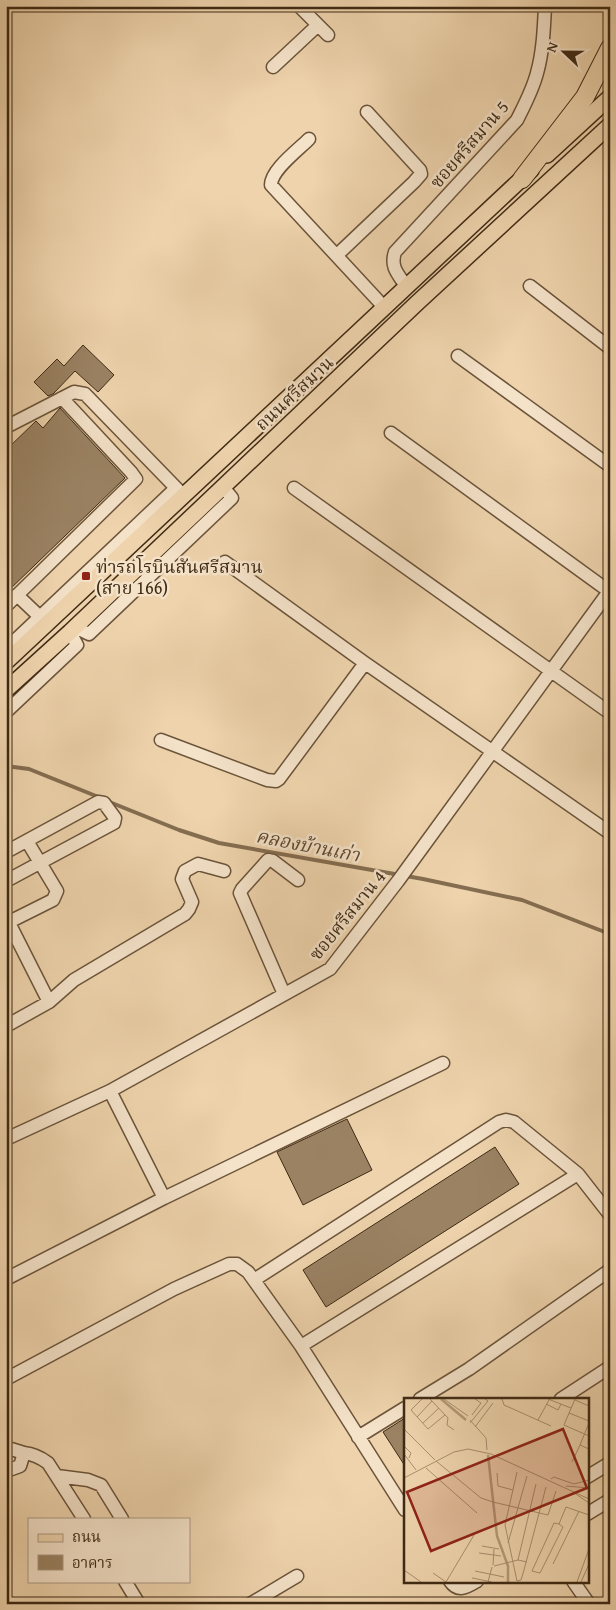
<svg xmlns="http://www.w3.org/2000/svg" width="616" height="1610" font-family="'Gentium Book Plus','Noto Serif Thai',serif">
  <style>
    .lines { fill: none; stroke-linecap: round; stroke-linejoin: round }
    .stream { stroke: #846d50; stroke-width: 4 }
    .building { fill: #9a8263; stroke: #3f2a14 }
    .minor-casing { stroke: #6b543a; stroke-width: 15 }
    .major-casing { stroke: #3f2a14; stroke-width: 18 }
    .highway-casing { stroke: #3f2a14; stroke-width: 20 }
    .minor { stroke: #f4e2c9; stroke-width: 12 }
    .major { stroke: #eed3ac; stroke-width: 15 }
    .highway { stroke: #eed3ac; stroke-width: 18 }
    .poi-dot { fill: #8f2418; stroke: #f4e2c9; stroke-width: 2 }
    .labels { text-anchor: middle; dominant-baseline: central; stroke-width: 5; stroke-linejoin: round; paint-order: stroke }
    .street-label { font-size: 18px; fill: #3f2a14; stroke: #f4e2c9 }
    .poi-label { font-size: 18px; fill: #3f2a14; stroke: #f4e2c9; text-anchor: start }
    .water-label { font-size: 19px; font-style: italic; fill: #5c462d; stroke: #f4e2c9 }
    .inset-river { fill: none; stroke: #b29a78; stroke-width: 2.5 }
    .inset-road { fill: none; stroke: #a88f6f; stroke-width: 1 }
    .view { fill: #8f2418; fill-opacity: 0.15; stroke: #8f2418; stroke-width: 2.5 }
    .inset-edge { fill: none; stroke: #3f2a14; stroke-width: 2.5 }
  </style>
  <rect width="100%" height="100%" fill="#eed3ac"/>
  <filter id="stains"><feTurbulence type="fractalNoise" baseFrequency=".004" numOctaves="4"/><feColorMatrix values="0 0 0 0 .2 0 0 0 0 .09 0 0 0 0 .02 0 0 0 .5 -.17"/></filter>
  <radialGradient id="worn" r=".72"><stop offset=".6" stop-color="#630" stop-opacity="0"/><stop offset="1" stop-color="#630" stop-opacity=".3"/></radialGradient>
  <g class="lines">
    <!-- stream -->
    <path class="stream" d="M 6,766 L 29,769 L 101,798
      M 107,801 L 179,830 L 219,843 L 423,879 L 522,900 L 610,934"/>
  </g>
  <!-- building -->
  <path class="building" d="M 83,345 L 114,375 L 98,392 L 75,371 L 53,394 L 48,396 L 34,382 L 57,359 L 64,366 Z
    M 60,408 L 125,478 L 6,593 L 6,450 L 36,421 L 43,428 Z
    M 347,1119 L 372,1170 L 303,1205 L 277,1152 Z
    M 495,1147 L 519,1184 L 326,1307 L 303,1270 Z
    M 405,1418 L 405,1466 L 383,1432 Z"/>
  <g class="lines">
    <defs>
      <path id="minor" d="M 299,6 L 328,35
        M 273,67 L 318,25
        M 309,139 C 298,150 271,170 271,185 L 384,307
        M 337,255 L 414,182 L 421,174 L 420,170 L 367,112
        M 406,286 C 398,274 390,267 395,252 L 517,120 C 525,104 533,89 537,73 C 543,52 544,28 545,6
        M 530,286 L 610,348
        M 458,356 L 610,466
        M 6,427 L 74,392 L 85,394 L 181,493
        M 391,433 L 610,592
        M 294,488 L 610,713
        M 225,562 L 365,663 L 610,833
        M 17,595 L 40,617
        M 6,606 L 136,479 L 131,472 L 62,398
        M 75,627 L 89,634 L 232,498 L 223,487
        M 6,649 L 176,488
        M 6,712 L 77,645 L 70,632
        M 161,740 L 267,780 L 276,781 L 279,779 L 365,663
        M 6,852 L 98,802 L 104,803 L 115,818 L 114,823 L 6,881
        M 6,917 L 49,1002
        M 9,922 L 53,900 L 57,891 L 27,841
        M 284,994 L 240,893 L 242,889 L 268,860 L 273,861 L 298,880
        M 6,1026 L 49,1002 L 74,980 L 185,914 L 189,909 L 192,902 L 182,879 L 185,871 L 198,864 L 224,871
        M 110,1091 L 164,1198
        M 6,1139 L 110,1091 L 330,969 L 398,881 L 610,590
        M 578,1174 L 610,1215
        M 6,1279 L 164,1198 L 443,1063
        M 254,1280 L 499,1122 L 506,1120 L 514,1122 L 578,1174 L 301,1346
        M 6,1379 L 174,1289 L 229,1264 L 237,1264 L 248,1272 L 301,1346 L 405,1510
        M 420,1399 L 469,1369 L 610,1270
        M 561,1399 L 610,1367
        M 358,1437 L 405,1408
        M 6,1451 L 11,1449 L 24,1453 L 20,1466 L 6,1471
        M 24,1453 C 34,1454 40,1457 48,1463 L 84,1519
        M 57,1476 L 88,1480 L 101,1485 L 122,1519
        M 587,1477 L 610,1463
        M 587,1514 L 610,1500
        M 125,1581 L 139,1604
        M 450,1581 C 458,1593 467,1587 477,1581
        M 573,1581 L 589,1604
        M 250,1604 L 297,1576"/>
      <path id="major" d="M 547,155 L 610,97
        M 6,662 L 531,170
        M 6,690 L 70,632 L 417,303 L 610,125"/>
      <path id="highway" d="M 522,179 L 585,97 L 610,48"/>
    </defs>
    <!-- minor casing -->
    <use href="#minor" class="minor-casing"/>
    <!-- major casing -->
    <use href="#major" class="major-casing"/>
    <!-- highway casing -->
    <use href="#highway" class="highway-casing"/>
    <!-- minor -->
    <use href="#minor" class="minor"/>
    <!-- major -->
    <use href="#major" class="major"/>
    <!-- highway -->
    <use href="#highway" class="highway"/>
  </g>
  <!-- markers -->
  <rect class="poi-dot" x="81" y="571" width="10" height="10" rx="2.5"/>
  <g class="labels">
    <!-- street labels -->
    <g class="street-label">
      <text transform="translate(469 144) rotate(-49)">ซอยศรีสมาน 5</text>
      <text transform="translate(294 393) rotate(-43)">ถนนศรีสมาน</text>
      <text transform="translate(347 915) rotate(-51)">ซอยศรีสมาน 4</text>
    </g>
    <!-- poi labels -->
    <g class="poi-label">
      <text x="96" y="566">ท่ารถโรบินสันศรีสมาน<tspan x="96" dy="21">(สาย 166)</tspan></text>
    </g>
    <!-- water labels -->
    <g class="water-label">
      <text transform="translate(308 845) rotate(11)">คลองบ้านเก่า</text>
    </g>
  </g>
  <!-- overview -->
  <g transform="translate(404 1398)">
    <rect width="185" height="185" fill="#eed3ac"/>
    <path class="inset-river" d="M 37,1 L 62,22M 84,57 L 93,138 L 104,168 L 104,184"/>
    <path class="inset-road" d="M 18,1 L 7,12 L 24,31 L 41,17M 26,1 L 44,20 L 43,27 L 50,32M 40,1 L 64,18M 98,1 L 100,7 L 147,28M 144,1 L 167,10M 171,1 L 160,27 L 185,38M 171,2 L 185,8M 142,6 L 154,12 L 157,6M 165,15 L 185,23M 68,17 L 77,5 L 71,1M 13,19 L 28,3M 66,22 L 82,40 L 83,52M 134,22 L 145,2M 19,25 L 35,10M 66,25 L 84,3 L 81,1M 185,25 L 176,47 L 185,51M 71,29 L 89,5M 0,31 L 31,62M 0,48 L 7,55 L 5,60M 0,56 L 12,72M 32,63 L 77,100 L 89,104 L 144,117 L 152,93M 168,64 L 176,47M 22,70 L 73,115M 113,74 L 101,127 L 113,183 L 117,182 L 120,172 L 142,89M 93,75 L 94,88 L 109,92M 0,80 L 50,54 L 64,51 L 87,56 L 185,101M 147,81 L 150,79 L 170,86 L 185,82M 162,88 L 185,90M 169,94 L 185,105M 155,126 L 159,129 L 136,175 L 128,173 L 150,125 L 155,126 L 162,109 L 185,117M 104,145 L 123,78M 78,148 L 95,151M 75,155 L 97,158M 114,162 L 132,86M 149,166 L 175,113M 89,167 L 90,151M 90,168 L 114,162 L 123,164M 0,172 L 17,184M 71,173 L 100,179M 29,175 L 42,184M 68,180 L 88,184M 42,184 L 70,137M 84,184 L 88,169M 173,184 L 185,151M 177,184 L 185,166"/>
    <path class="view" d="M 159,31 L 183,90 L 27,153 L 3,94 Z"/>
    <rect width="185" height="185" class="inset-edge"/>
  </g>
  <!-- margin -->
  <rect width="616" height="1610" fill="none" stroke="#eed3ac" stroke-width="25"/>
  <rect x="8" y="8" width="601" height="1595" fill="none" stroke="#3f2a14" stroke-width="2.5"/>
  <rect x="12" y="12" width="591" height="1585" fill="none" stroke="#3f2a14"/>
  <!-- legend -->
  <rect x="28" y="1518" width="162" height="65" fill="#f4e2c9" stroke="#ac9881"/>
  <rect x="38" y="1534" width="25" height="8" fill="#eed3ac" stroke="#ac9881"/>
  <text x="72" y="1542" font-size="15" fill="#3f2a14">ถนน</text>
  <rect x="38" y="1555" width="25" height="15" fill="#9a8263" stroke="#ac9881"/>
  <text x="72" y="1568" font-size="15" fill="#3f2a14">อาคาร</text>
  <!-- north arrow -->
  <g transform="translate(564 52) rotate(292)" stroke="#f4e2c9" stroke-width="4" paint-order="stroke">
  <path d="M0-4L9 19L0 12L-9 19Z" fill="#3f2a14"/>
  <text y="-8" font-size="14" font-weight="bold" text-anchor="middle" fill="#3f2a14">N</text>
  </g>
  <rect width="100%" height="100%" filter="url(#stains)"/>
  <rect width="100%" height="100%" fill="url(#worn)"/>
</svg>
